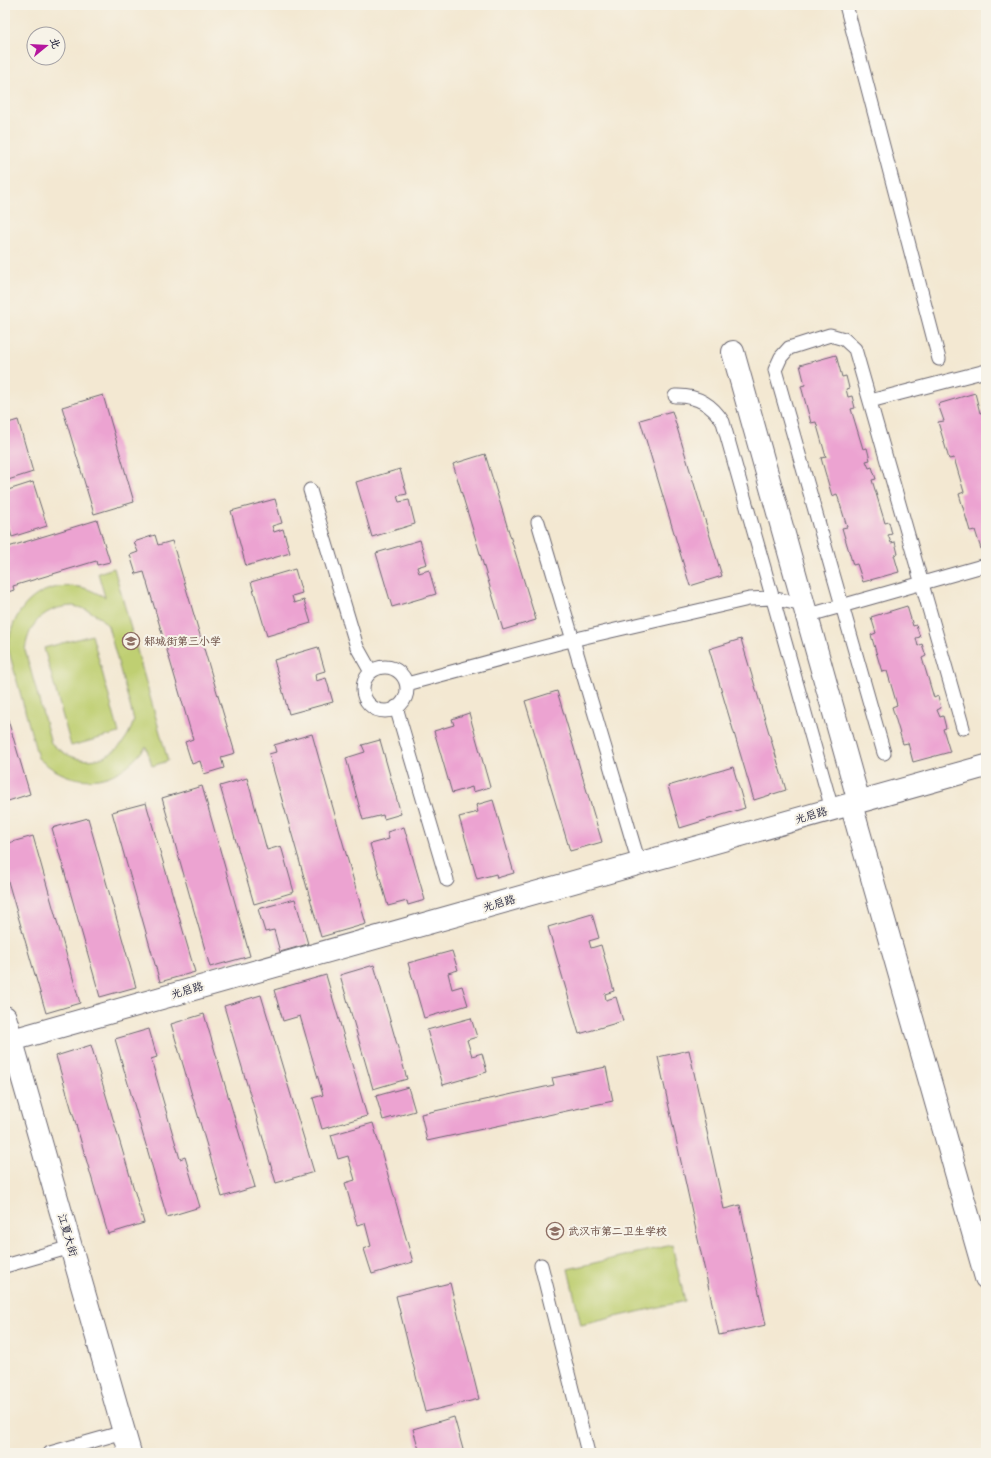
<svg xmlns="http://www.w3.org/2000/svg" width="991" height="1458" font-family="'Patrick Hand','LXGW WenKai TC',sans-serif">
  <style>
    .green { fill: #bfcf72; stroke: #707856; fill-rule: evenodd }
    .building { fill: #eca3d1 }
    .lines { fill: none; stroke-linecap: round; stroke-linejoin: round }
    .service-casing { stroke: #6b6770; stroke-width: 15 }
    .minor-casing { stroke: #6b6770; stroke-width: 24 }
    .tertiary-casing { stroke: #6b6770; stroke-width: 24 }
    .service { stroke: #fff; stroke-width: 13 }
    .minor { stroke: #fff; stroke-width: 22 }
    .tertiary { stroke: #fff; stroke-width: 22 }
    .labels { text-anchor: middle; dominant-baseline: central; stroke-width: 4; stroke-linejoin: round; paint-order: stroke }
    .education-label { font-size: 11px; font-weight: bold; fill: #785e54; stroke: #f7f3e8; text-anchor: start }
    .street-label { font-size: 11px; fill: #22223b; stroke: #f7f3e8 }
  </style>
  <rect width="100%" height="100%" fill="#f7f3e8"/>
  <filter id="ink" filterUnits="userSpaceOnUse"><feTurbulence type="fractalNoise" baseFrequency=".025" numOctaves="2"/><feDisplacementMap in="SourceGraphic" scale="8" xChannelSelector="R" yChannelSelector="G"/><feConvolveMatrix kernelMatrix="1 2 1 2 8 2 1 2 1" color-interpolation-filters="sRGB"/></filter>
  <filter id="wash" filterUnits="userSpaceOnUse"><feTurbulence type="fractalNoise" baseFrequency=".012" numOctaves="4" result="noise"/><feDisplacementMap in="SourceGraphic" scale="16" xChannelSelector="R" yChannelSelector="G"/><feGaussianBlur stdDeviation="0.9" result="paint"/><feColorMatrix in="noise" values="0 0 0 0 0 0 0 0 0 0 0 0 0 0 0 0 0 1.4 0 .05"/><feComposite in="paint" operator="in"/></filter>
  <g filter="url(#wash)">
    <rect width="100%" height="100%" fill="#f3e8d2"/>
    <!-- green -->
    <path class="green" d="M 114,568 L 168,761 L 152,766 L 146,746 C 117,786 76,791 38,758 L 8,648 C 11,610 38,581 79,587 C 88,588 96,593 105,597 L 98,573 ZM 73,606 C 88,609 98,614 108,626 L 134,720 C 122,761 83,773 51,743 L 25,650 C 29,622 45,607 73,606 Z
      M 92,635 L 119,733 L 71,746 L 44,648 Z
      M 672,1245 L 685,1301 L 581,1325 L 568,1269 Z"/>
    <g id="blocks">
      <!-- building -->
      <path class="building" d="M 836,355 L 842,377 L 846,376 L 849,388 L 846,389 L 848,397 L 852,396 L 855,408 L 851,409 L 863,449 L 867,448 L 870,460 L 866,461 L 869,468 L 872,467 L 876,479 L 872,480 L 885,523 L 889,522 L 892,534 L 888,535 L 891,543 L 895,542 L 898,554 L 894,555 L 899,572 L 863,582 L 857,564 L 853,565 L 842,528 L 847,527 L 837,494 L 832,496 L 821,458 L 826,457 L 816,422 L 811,423 L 801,386 L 805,385 L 800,365 Z
        M 975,393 L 980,413 L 984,412 L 986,419 L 986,424 L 984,424 L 986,432 L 986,548 L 981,549 L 975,530 L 970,531 L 959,494 L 964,492 L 954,458 L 949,459 L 938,422 L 944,421 L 938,404 Z
        M 103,395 L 134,502 L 94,514 L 62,407 Z
        M 672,411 L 722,576 L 690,586 L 640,420 Z
        M 18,420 L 33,472 L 5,481 L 5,424 Z
        M 485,454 L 536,620 L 503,630 L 453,464 Z
        M 400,469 L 407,494 L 397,496 L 399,502 L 409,500 L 415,524 L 372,537 L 356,482 Z
        M 33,482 L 47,526 L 12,537 L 5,513 L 5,491 Z
        M 275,499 L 282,523 L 272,526 L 274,532 L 283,529 L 290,553 L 246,566 L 231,511 Z
        M 97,520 L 110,562 L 97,565 L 96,561 L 13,586 L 14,590 L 5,593 L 5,548 Z
        M 155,535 L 158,545 L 172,541 L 235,753 L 221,757 L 224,768 L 204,774 L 200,761 L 192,764 L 185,742 L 193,739 L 144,572 L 136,574 L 130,555 L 138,552 L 134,542 Z
        M 420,540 L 427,564 L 417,567 L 419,573 L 429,570 L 436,594 L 392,607 L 376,553 Z
        M 295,569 L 302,593 L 292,596 L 294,603 L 304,600 L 311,623 L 267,636 L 251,582 Z
        M 907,606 L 913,626 L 916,625 L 920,637 L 916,638 L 918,646 L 922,644 L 926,656 L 922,658 L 934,698 L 938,696 L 941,708 L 937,710 L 940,717 L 943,716 L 946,728 L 943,729 L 950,752 L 913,762 L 908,743 L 903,744 L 892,707 L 897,705 L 887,671 L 882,672 L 871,635 L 876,633 L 871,617 Z
        M 741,639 L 786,790 L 754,800 L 709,649 Z
        M 318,647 L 325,671 L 315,674 L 316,681 L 326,678 L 333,702 L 289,714 L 274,660 Z
        M 557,691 L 602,842 L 570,851 L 525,701 Z
        M 5,710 L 30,794 L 5,802 Z
        M 469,713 L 490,787 L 473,792 L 472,787 L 452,793 L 434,731 L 454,725 L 452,719 Z
        M 312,734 L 366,924 L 321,937 L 269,754 L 276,752 L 274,745 Z
        M 380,740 L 401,814 L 384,819 L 383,815 L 363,820 L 346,758 L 365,752 L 362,745 Z
        M 733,767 L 745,808 L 680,828 L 668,786 Z
        M 247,778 L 267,850 L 281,846 L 294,892 L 254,904 L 220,786 Z
        M 202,786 L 250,956 L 210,967 L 162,798 Z
        M 493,800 L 514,873 L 497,878 L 496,874 L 477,879 L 459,817 L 478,812 L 476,805 Z
        M 146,803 L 195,972 L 160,982 L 112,812 Z
        M 88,818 L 136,987 L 100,997 L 52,828 Z
        M 404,827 L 425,900 L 408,905 L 407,901 L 388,906 L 370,844 L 389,839 L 387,832 Z
        M 33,836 L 80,1003 L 46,1013 L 5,871 L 5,844 Z
        M 295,899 L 308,944 L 280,952 L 274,930 L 265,932 L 258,909 Z
        M 592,914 L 599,938 L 589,941 L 591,948 L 601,945 L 614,991 L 605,994 L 606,1000 L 616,997 L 623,1021 L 579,1034 L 548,927 Z
        M 452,951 L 458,970 L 448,973 L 452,989 L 462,986 L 468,1005 L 424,1018 L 408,963 Z
        M 374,965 L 407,1079 L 373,1089 L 340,975 Z
        M 326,975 L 367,1116 L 322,1129 L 313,1098 L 323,1095 L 300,1016 L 283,1021 L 274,990 Z
        M 261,995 L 314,1172 L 276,1183 L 224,1006 Z
        M 204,1014 L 255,1187 L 222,1197 L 171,1024 Z
        M 471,1018 L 477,1037 L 467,1040 L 472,1056 L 482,1053 L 487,1072 L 443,1085 L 427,1030 Z
        M 149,1029 L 157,1057 L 151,1059 L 180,1159 L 185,1157 L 200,1207 L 167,1217 L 115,1039 Z
        M 91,1045 L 144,1223 L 108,1234 L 56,1056 Z
        M 689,1050 L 724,1209 L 740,1205 L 766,1325 L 719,1335 L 658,1057 Z
        M 606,1067 L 613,1101 L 427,1141 L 421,1114 L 554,1085 L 552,1078 Z
        M 408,1087 L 415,1111 L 383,1120 L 376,1096 Z
        M 373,1123 L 413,1262 L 372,1274 L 364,1249 L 371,1246 L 365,1223 L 357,1225 L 345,1183 L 355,1180 L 348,1156 L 338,1159 L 331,1135 Z
        M 450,1283 L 479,1399 L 425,1412 L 396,1296 Z
        M 454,1417 L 464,1453 L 420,1453 L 413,1429 Z"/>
    </g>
  </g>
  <g filter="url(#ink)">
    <use href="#blocks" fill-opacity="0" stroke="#6b6770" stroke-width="1"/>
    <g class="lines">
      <defs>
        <path id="service" d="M 846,5 L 939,359
          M 675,396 C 696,395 712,404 723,422 L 832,809
          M 870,401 L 986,371
          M 310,490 L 357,647 L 371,672
          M 538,522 L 639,863
          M 806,616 L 986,565
          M363 689a22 22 0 1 1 44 0a22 22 0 1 1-44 0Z
          M 407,684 L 559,643 L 749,599 L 772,598 L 803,605
          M 396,707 L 447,880
          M 884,753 L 775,370 L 781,357 L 789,348 L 830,335 L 844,339 L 855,349 L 963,728
          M 541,1265 L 588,1453
          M 5,1266 L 71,1247
          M 50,1453 L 124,1432"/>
        <path id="minor" d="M 733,352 L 859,802
          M 851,804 L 986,1278
          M 12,1040 L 986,766"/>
        <path id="tertiary" d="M 5,1017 L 130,1453"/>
      </defs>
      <!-- service casing -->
      <use href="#service" class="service-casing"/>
      <!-- minor casing -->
      <use href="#minor" class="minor-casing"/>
      <!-- tertiary casing -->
      <use href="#tertiary" class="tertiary-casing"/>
      <!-- service -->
      <use href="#service" class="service"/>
      <!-- minor -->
      <use href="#minor" class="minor"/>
      <!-- tertiary -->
      <use href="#tertiary" class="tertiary"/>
    </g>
  </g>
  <!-- icons -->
  <defs>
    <symbol id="school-ring" viewBox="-11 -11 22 22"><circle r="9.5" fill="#f7f3e8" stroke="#8d6e63" stroke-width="1.5"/><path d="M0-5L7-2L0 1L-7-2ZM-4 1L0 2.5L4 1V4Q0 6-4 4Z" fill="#8d6e63"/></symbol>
  </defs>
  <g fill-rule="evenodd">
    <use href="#school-ring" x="121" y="631" width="20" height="20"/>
    <use href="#school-ring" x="545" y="1221" width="20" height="20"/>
  </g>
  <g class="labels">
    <!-- education labels -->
    <g class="education-label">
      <text x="144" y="641">邾城街第三小学</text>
      <text x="568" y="1231">武汉市第二卫生学校</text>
    </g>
    <!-- street labels -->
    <g class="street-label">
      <text transform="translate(811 815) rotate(-16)">光启路</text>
      <text transform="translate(499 903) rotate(-16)">光启路</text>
      <text transform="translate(187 990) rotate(-16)">光启路</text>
      <text transform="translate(68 1235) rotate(74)">江夏大街</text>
    </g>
  </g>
  <!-- margin -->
  <rect width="991" height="1458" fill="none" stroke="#f7f3e8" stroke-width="20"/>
  <!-- north arrow -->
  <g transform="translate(46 46) rotate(72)"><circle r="19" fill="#f7f3e8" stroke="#a29fa3"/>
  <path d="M0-3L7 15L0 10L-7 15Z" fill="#b5179e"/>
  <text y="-6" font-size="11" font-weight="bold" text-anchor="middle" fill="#22223b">北</text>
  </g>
</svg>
